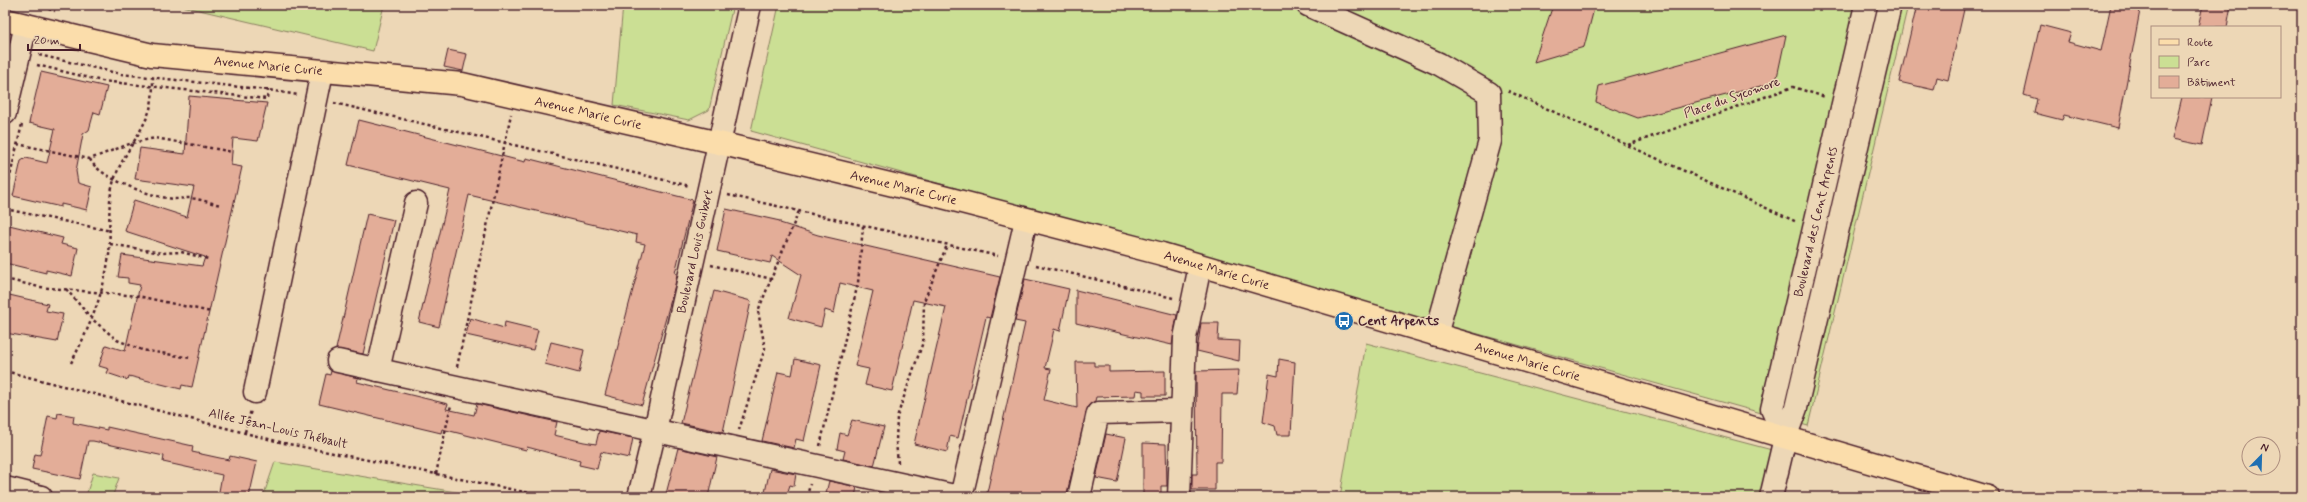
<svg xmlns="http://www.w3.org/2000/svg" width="2307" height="502" font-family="Mynerve,sans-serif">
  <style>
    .green { fill: #cbdf94; stroke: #8a7f60 }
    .building { fill: #e3ad98; stroke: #4a1f2b }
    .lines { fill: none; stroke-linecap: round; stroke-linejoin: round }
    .minor-casing { stroke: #4a1f2b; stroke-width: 25 }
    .major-casing { stroke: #4a1f2b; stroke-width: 25 }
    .path { stroke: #4a1f2b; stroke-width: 2.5; stroke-dasharray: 3 3; stroke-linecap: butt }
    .minor { stroke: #edd7b6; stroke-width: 22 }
    .major { stroke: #fbddab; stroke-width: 22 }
    .labels { text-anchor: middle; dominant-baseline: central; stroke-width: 3; stroke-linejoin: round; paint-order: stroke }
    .street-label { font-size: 13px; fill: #4a1f2b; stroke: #edd7b6 }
    .poi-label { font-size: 13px; font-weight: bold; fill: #4a1f2b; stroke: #edd7b6; text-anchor: start }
  </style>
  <rect width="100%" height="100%" fill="#edd7b6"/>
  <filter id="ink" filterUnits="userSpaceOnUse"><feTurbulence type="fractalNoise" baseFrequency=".025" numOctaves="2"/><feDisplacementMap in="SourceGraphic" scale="8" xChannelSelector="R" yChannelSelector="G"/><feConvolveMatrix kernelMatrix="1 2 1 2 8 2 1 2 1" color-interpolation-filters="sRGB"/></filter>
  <g filter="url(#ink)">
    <!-- green -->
    <path class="green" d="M 178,5 L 384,5 L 373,51 Z
      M 623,5 L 733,5 L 709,110 L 689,120 L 614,105 Z
      M 779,5 L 1908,5 L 1808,426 L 751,131 Z
      M 1366,343 L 1772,450 L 1760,497 L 1340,497 Z
      M 275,462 L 486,497 L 263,497 Z
      M 93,473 L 119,478 L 113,495 L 86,496 Z"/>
    <!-- building -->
    <path class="building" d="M 1553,5 L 1595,5 L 1584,47 L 1534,62 Z
      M 1917,5 L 1965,5 L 1948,80 L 1937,77 L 1934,90 L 1899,82 Z
      M 2111,5 L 2141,5 L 2118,128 L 2064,115 L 2062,120 L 2034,113 L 2037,99 L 2024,95 L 2040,25 L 2071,33 L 2068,42 L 2101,51 Z
      M 2203,5 L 2231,5 L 2227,27 L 2198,27 Z
      M 1786,35 L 1776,82 L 1638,118 L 1596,102 L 1599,86 Z
      M 448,50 L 467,54 L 463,71 L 444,67 Z
      M 41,72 L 107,87 L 100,114 L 94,112 L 89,130 L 83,134 L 76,171 L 78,183 L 92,187 L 87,210 L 61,204 L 61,207 L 13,196 L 21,161 L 26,158 L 47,163 L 55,129 L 29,123 Z
      M 189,96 L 267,103 L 258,141 L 233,138 L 231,165 L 242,167 L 192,387 L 182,385 L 181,389 L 129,376 L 128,380 L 107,373 L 109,369 L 99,366 L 106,345 L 125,351 L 140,285 L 128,283 L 128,278 L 118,277 L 122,255 L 202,266 L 205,257 L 125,231 L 134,200 L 187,217 L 194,187 L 135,179 L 140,148 L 185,154 Z
      M 2182,97 L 2212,97 L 2202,145 L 2172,139 Z
      M 359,120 L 525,162 L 526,158 L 693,200 L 675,273 L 677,274 L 675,285 L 642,405 L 605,395 L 645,244 L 636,242 L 637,235 L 469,195 L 439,327 L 419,322 L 450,190 L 348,165 Z
      M 726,209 L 780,221 L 780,223 L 818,235 L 1000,277 L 990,318 L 986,317 L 958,438 L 950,436 L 947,452 L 914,444 L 946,307 L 913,300 L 892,391 L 865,385 L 869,369 L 855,366 L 873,291 L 840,283 L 834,313 L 825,310 L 821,327 L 789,318 L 801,275 L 772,256 L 770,263 L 717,251 Z
      M 367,214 L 394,220 L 363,354 L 336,349 Z
      M 5,224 L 63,238 L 61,244 L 78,248 L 72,276 L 46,270 L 46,273 L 5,263 Z
      M 1025,279 L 1069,289 L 1060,331 L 1054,329 L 1051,343 L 1045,368 L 1051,369 L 1044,400 L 1077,408 L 1076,362 L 1094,362 L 1094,366 L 1109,366 L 1109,372 L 1165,371 L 1165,396 L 1143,396 L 1143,391 L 1136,390 L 1135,396 L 1096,397 L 1095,401 L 1088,406 L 1066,497 L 986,497 L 1025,323 L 1015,321 Z
      M 1076,290 L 1177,315 L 1172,345 L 1076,323 Z
      M 714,291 L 751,301 L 723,432 L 681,423 Z
      M 5,294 L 48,304 L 46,311 L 63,314 L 57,342 L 5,333 Z
      M 470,318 L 504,328 L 505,322 L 538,330 L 533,350 L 466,335 Z
      M 1201,323 L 1219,323 L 1218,340 L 1240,341 L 1239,361 L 1197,351 Z
      M 551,342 L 584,350 L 579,373 L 545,364 Z
      M 795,359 L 821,365 L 804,441 L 796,439 L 794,448 L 762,441 L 778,372 L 792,375 Z
      M 1279,359 L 1295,362 L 1291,435 L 1277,435 L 1275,426 L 1263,422 L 1269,374 L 1278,376 Z
      M 1239,370 L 1237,394 L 1222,394 L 1221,462 L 1215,462 L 1215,490 L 1192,490 L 1192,474 L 1197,474 L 1196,371 Z
      M 331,371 L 358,378 L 357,382 L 448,404 L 446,409 L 474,415 L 477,404 L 557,422 L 554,435 L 584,442 L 596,444 L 599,431 L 633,438 L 629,458 L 601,452 L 597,469 L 579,465 L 580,461 L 527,447 L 526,450 L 442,429 L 441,433 L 319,404 L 326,374 L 330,375 Z
      M 58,413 L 74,416 L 73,423 L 107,430 L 107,427 L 193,446 L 192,452 L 229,460 L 230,456 L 257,462 L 249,497 L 218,497 L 222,475 L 163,462 L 164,456 L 93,441 L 88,441 L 80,479 L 32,469 L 35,454 L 40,455 L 48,416 L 57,418 Z
      M 852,420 L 884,427 L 874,466 L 843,459 L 845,451 L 837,449 L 840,433 L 847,435 Z
      M 1106,434 L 1126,438 L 1117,482 L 1096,478 Z
      M 1143,443 L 1166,444 L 1167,486 L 1161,486 L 1161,497 L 1143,497 Z
      M 678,448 L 717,457 L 708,497 L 672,497 L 666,494 Z
      M 770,469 L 796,474 L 794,486 L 790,485 L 786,497 L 764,497 Z
      M 829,481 L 857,487 L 855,497 L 841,497 L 826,493 Z"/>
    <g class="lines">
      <defs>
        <g id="minor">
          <path d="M 1308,5 L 1439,64 L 1489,93 L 1490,141 L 1436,335"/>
          <path d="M 5,113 L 26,25"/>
          <path d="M 338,361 L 959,497"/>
          <path d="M 378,370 L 416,203"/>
          <path d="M 255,392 L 322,72"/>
          <path id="s1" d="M 1785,438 L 1772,409 L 1866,5"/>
          <path d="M 5,488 L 41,497"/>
          <path id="s2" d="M 639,497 L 655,430 L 750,5"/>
          <path d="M 961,497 L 1026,220"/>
          <path d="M 1079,497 L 1098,413 L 1181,411"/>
          <path d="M 1179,497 L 1185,338 L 1200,266"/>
          <path d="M 1771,497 L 1785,438 L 1796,408 L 1890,5"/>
        </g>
        <g id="major">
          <path id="s3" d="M 5,20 L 152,55 L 462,84 L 719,143 L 931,194 L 1162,254 L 1988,497"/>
        </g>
      </defs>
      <!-- minor casing -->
      <use href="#minor" class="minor-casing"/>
      <!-- major casing -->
      <use href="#major" class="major-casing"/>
      <!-- path -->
      <path class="path" d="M 37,5 L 55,11
        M 39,55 L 121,74 L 268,90 L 298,95
        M 37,65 L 102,81 L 267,99 L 268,89
        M 1508,91 L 1797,222
        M 334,103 L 690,186
        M 17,144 L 90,159 L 132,143 L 155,138 L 233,152
        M 1628,145 L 1793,87 L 1825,97
        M 90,159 C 98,178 154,198 175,199 C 179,199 183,198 187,198 C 198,198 210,203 221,205
        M 728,195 L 998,256
        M 5,198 L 22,124
        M 5,209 L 111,231
        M 110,244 L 162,253 L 181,252 L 208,259
        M 711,265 L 772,279
        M 1036,265 L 1173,298
        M 5,279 L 39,287 L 138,296 L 211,312
        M 66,289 L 92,319 L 117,340 L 142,350 L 191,358
        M 71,363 C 89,329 104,293 109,255 C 111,233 107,210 112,188 C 118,159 141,137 150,109 C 153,99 153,86 153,76
        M 457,367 L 511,114
        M 5,371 L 284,443 L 549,497
        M 739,430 L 765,348 L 758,311 L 799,211
        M 245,432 L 251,410
        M 820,446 L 858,283 L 863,226
        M 898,463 L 896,442 L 897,417 L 923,342 L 924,301 L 947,245
        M 436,474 L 451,405
        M 807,497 L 810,484"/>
      <!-- minor -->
      <use href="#minor" class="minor"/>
      <!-- major -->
      <use href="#major" class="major"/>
    </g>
  </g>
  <!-- icons -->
  <defs>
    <symbol id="bus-disc" viewBox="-11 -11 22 22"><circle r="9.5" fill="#1f6fb2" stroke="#edd7b6"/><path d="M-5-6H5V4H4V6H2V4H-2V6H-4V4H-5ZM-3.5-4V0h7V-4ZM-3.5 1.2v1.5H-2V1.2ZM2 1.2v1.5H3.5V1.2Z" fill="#fff"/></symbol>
  </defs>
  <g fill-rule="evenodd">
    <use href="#bus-disc" x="1333" y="310" width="22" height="22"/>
  </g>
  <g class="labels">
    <!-- street labels -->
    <g class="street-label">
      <text stroke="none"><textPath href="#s3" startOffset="268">Avenue Marie Curie</textPath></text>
      <text transform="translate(1732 98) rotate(-19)">Place du Sycomore</text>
      <text stroke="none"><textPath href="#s3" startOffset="592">Avenue Marie Curie</textPath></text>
      <text stroke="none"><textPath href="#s3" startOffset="916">Avenue Marie Curie</textPath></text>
      <text stroke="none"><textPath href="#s1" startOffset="224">Boulevard des Cent Arpents</textPath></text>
      <text stroke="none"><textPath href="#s2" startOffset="252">Boulevard Louis Guibert</textPath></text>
      <text stroke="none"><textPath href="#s3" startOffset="1240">Avenue Marie Curie</textPath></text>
      <text stroke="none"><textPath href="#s3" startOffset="1564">Avenue Marie Curie</textPath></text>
      <text transform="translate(278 429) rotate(13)">Allée Jean-Louis Thébault</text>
    </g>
    <!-- poi labels -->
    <g class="poi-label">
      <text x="1358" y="321">Cent Arpents</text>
    </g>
  </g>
  <!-- margin -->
  <rect width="2307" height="502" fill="none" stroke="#edd7b6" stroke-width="20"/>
  <rect x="10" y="10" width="2287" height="482" fill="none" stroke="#4a1f2b" stroke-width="1.5" filter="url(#ink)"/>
  <!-- legend -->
  <rect x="2151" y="26" width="130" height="72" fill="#edd7b6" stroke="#ac8d7e"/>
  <rect x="2159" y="39" width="20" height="6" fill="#fbddab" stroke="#ac8d7e"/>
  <text x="2187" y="46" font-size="12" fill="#4a1f2b">Route</text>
  <rect x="2159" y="56" width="20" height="12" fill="#cbdf94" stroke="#ac8d7e"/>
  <text x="2187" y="66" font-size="12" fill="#4a1f2b">Parc</text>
  <rect x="2159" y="76" width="20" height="12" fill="#e3ad98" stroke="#ac8d7e"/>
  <text x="2187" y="86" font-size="12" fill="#4a1f2b">Bâtiment</text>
  <!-- north arrow -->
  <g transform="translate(2261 456) rotate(23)"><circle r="19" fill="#edd7b6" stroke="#ac8d7e"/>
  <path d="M0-3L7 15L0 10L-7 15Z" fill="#1f6fb2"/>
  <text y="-6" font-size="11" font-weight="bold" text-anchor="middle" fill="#4a1f2b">N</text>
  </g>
  <!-- scale -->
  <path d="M28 44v6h52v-6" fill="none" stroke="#4a1f2b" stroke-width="2"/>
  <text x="34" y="44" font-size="12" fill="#4a1f2b" stroke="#edd7b6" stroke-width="3" paint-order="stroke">20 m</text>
</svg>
